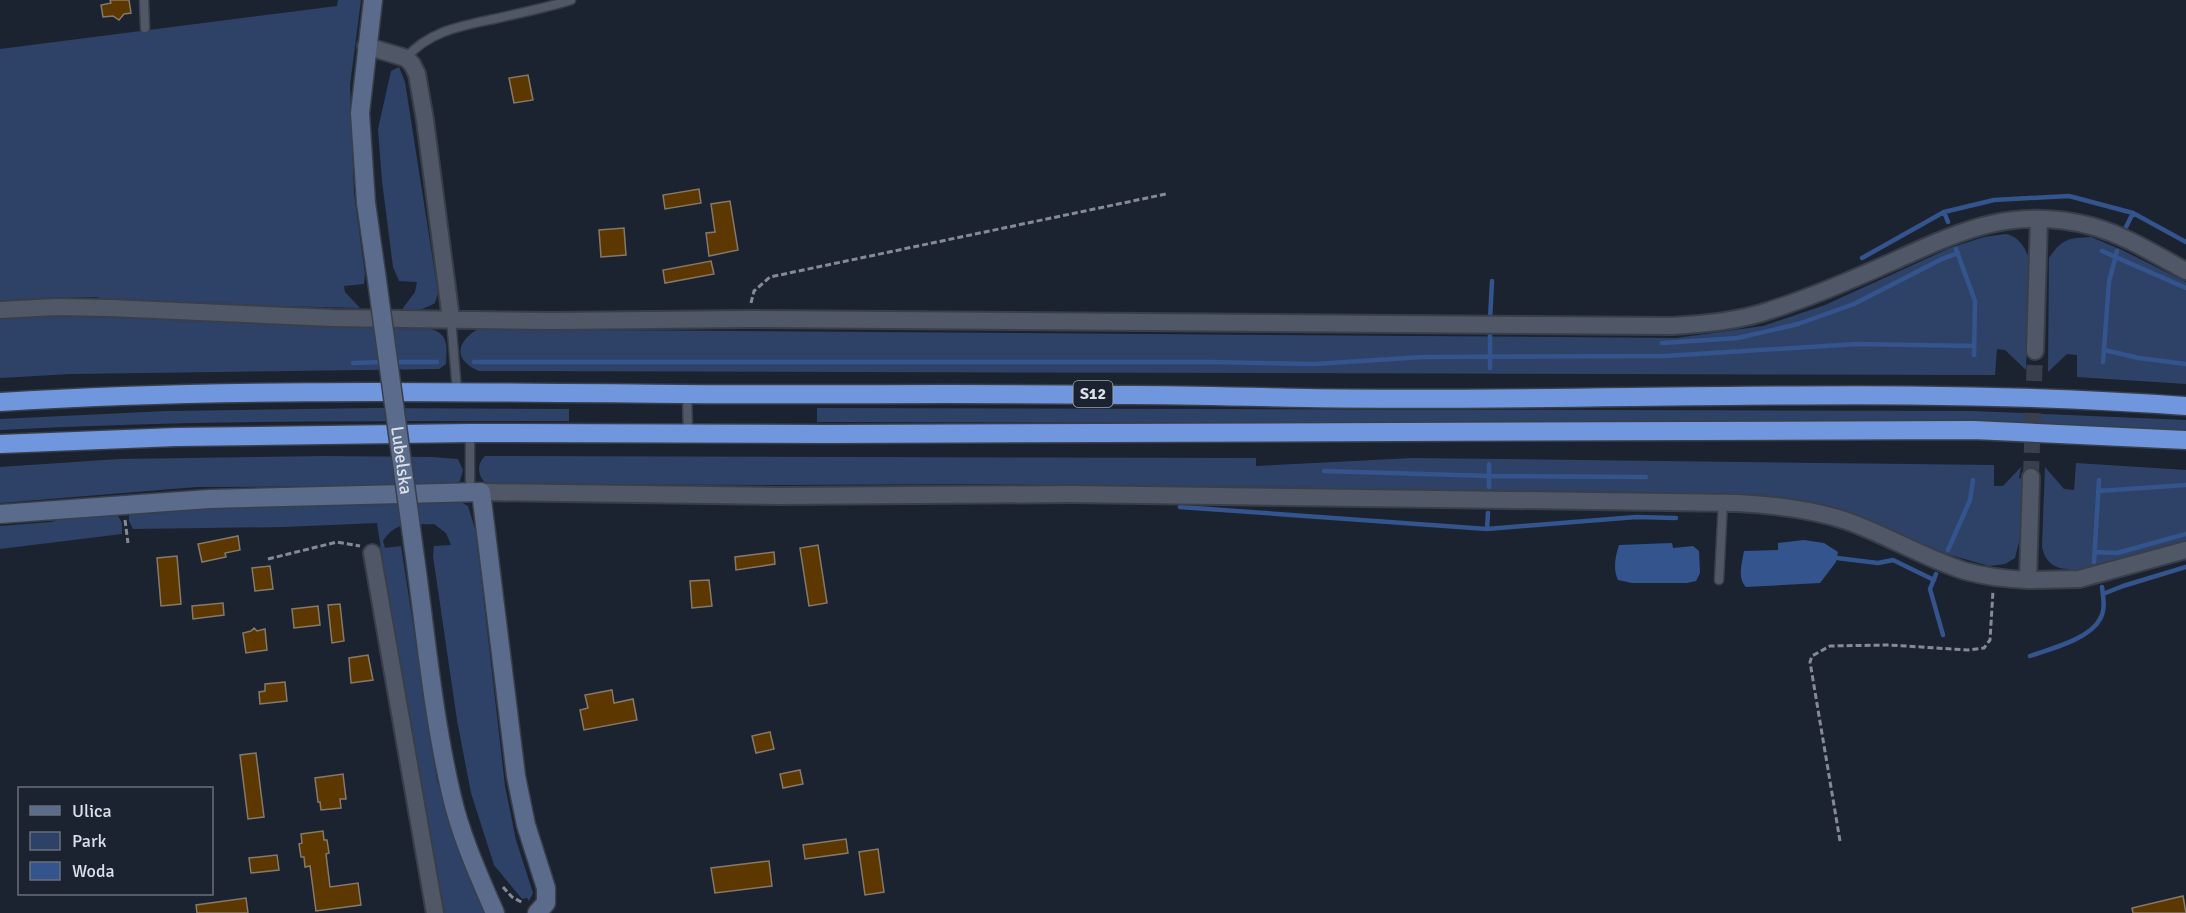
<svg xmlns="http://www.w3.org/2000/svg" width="2186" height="913" font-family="Signika,sans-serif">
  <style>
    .green { fill: #2e4267 }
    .water { fill: #34548e }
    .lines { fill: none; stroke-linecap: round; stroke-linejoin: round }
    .stream { stroke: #34548e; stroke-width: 4.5 }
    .building { fill: #5c3800; stroke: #85796a; stroke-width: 1.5 }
    .street-tunnel { stroke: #393f4c; stroke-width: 16; stroke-dasharray: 16 8; stroke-linecap: butt }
    .lane-casing { stroke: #393f4a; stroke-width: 11 }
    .street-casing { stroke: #393f4a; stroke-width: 20 }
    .secondary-casing { stroke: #393f4a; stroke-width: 21 }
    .highway-casing { stroke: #393f4a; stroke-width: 21 }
    .path { stroke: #858b96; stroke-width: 3; stroke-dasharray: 6 3; stroke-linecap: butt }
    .lane { stroke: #505867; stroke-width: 8 }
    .street { stroke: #505867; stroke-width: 16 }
    .secondary { stroke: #5a6b8b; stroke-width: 18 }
    .highway { stroke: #7097de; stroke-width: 18 }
    .secondary-bridge-casing { stroke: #393f4a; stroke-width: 21; stroke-linecap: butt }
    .secondary-bridge { stroke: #5a6b8b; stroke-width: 18 }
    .labels { text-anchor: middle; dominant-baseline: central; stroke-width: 5; stroke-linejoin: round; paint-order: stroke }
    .shield { fill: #1c2330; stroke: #a2a7b2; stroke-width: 1.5 }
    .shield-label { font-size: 16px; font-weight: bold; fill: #dbe0e9 }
    .street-label { font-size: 18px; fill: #dbe0e9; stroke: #1c2330 }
  </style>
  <rect width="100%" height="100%" fill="#1c2330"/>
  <!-- green -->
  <path class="green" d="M 338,0 L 361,0 L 350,85 L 354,193 L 365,274 L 364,284 L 344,286 L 345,292 L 360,308 L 114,302 L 97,297 L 38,298 L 25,302 L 0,304 L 0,49 L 337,6 Z
    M 399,67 L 405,82 L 438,293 L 435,303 C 425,309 416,311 405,311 L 403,308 L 415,292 L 417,282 L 399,281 L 393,267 L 382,181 L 378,129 L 391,71 Z
    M 2006,234 C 2019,237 2024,246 2029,258 L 2026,370 L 2005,350 L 1997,349 L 1995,375 L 479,371 C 453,360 456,342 478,329 L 1676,338 L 1763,326 L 1825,305 L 1950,248 L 1984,237 Z
    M 2091,237 L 2122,250 L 2186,282 L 2186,384 L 2077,377 L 2077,355 L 2067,354 L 2048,372 L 2049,258 C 2062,239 2068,238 2091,237 Z
    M 26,315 L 427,328 C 449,333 447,344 446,364 L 439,369 L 70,374 L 0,378 L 0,318 Z
    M 375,408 L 569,409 L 569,421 C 379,421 189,420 0,430 L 0,419 L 167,411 Z
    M 817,408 L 1972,411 L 2186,420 L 2186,434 L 1970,425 L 817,422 Z
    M 326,456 L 433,457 L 458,459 L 463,470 L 460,481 L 449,486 L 197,487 L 0,503 L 0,467 L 119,459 Z
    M 485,456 L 1256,458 L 1256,466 L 1412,458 L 1994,465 L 1994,486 L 2003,486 L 2021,467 L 2019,478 L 2024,479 L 2021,534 L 2015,558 L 2005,564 L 1989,566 L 1947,554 L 1851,514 L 1750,496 L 989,484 L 785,485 L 486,484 C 478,476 476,465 485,456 Z
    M 2076,463 L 2186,470 L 2186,540 L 2071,572 L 2069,569 C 2054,569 2045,562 2042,547 L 2045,467 L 2064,489 L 2074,490 Z
    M 459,501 L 468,506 L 476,532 L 505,786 L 516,840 L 533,893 L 529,901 L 527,898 L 522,899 L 494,865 L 471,793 L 457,720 L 433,556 L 434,546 L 451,545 L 446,533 L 434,524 C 412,525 396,520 383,541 L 385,548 L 401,546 L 437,780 L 455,838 L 485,913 L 444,913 L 381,564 L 382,556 L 377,523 L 284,527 L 133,529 L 129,521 L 129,513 L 220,507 Z
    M 117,514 L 122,523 L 122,534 L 0,549 L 0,526 L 51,522 L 63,518 Z"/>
  <!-- water -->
  <path class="water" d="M 1804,540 L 1824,543 L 1838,552 L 1836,562 L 1820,583 L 1746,587 C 1737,578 1742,563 1744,551 L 1778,550 L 1778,543 Z
    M 1672,543 L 1673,548 L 1693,546 L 1699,551 L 1700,573 L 1696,581 L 1687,583 L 1632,583 L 1618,580 C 1613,569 1615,557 1619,545 Z"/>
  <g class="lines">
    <!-- stream -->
    <path class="stream" d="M 1944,212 L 1948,222
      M 2126,227 L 2133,213
      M 1956,249 L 1975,301 L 1974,355
      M 2102,251 L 2186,288
      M 1862,258 L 1944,212 L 1994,200 L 2069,196 L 2133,213 L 2186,242
      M 1490,320 L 1492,281
      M 1662,343 L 1738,338 L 1798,324 L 1854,304 L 1942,259 L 1958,253
      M 2104,350 L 2139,358 L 2186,364
      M 392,362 L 437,362
      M 474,362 L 1210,362 L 1315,364 L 1423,357 L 1665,356 L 1857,344 L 1974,346
      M 2103,362 L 2109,282 L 2117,251
      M 353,363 L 383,362
      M 1490,368 L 1490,328
      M 1324,471 L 1489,476 L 1646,477
      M 1489,487 L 1489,464
      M 2098,491 L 2186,485
      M 1180,507 L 1487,529 L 1636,517 L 1676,518
      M 1487,529 L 1488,513
      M 1948,550 L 1970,500 L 1973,480
      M 2095,552 L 2117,553 L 2186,534
      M 1837,558 L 1878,563 L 1893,560 L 1934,580
      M 2094,562 L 2099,480
      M 1936,574 L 1930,589 L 1943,635
      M 2103,594 L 2123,586 L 2186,567
      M 2030,656 C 2050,649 2090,639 2100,619 C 2106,609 2103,597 2102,587"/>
  </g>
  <!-- building -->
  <path class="building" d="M 110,0 L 129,0 L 131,13 L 124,14 L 119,20 L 113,16 L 103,17 L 101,5 L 111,3 Z
    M 528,75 L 533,100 L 514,103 L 509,78 Z
    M 699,189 L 701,203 L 665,209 L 663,195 Z
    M 730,201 L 738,250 L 709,256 L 706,233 L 715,232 L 711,204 Z
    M 624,228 L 626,255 L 601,257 L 599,230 Z
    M 711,261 L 714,274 L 665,283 L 663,270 Z
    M 238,536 L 240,550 L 225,553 L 226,557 L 202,562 L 198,544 Z
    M 818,545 L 827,603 L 809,606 L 800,548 Z
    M 774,552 L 775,564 L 736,570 L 735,557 Z
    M 177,556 L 181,604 L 161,606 L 157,558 Z
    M 270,566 L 273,589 L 255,591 L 252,568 Z
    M 709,580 L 712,606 L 692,608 L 690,581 Z
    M 223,603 L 224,615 L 193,619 L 192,606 Z
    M 340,604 L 344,641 L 332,643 L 328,605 Z
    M 318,606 L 320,625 L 294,628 L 292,609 Z
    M 254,628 L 257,631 L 265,629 L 267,650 L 246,653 L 243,633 L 251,631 Z
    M 368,655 L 373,680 L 351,683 L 349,658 Z
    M 285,682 L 287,701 L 260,704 L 259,692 L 265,691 L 265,684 Z
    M 612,690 L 614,703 L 633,699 L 637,720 L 584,730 L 580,710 L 588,708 L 585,695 Z
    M 770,732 L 774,749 L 756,753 L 752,736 Z
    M 256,753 L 264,817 L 248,819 L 240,755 Z
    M 800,770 L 803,784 L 783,788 L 780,774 Z
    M 343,774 L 346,799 L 340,799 L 341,808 L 321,810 L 320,802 L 318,802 L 315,778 Z
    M 323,831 L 324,840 L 327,840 L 329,853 L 326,854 L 330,887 L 358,883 L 361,905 L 316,911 L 310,866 L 305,867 L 304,857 L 301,857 L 299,844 L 302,843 L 301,834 Z
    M 846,839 L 848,853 L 805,859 L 803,845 Z
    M 878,849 L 884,892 L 865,895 L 859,852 Z
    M 277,855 L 279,870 L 251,873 L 249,858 Z
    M 769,861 L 772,886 L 715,893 L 711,868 Z
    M 2183,896 L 2186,913 L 2133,913 L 2132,908 Z
    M 246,898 L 248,913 L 197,913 L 196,905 Z"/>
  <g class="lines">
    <!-- street-tunnel -->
    <path class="street-tunnel" d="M 2031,477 L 2035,351"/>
    <defs>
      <path id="lane" d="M 144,0 L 145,28
        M 406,58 C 429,31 461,26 494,19 C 519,13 546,8 571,0
        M 451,319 L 457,391
        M 687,394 L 688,434
        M 470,492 L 470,433
        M 1719,580 L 1723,502"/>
      <path id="street" d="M 366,46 L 406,58 L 412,64 L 417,74 L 425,120 L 451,319
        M 0,310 L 55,307 L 110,308 L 333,318 L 552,321 L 748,319 L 1672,326 C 1705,324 1739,321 1771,310 C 1812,297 1854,279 1894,261 C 1963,230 2013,206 2091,226 C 2125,235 2156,255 2186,271
        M 2035,351 L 2039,219
        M 2031,477 L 2028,580 L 2079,579 L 2186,550
        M 481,492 L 778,496 L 1071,494 L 1738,503 C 1775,505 1812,509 1847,521 C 1887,535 1924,558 1965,571 C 1986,577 2007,579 2028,580
        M 372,553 L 435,913"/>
      <path id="secondary" d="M 373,0 L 360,113 L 366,203 L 376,273
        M 0,514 L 209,499 L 481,492 L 516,776 L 526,825 L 546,888 L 546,903 L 537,913
        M 413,543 C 425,626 432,711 451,793 C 460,834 478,874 495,913"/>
      <path id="highway" d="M 0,402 C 227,388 454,392 681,394 C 831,395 981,393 1131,395 C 1190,395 1249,397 1307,398 C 1600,403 1894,384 2186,406
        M 0,444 L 176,437 L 470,433 L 827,434 L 1973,430 L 2186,440"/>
    </defs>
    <!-- lane casing -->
    <use href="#lane" class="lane-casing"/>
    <!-- street casing -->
    <use href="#street" class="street-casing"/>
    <!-- secondary casing -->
    <use href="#secondary" class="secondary-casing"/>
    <!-- highway casing -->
    <use href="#highway" class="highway-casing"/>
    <!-- path -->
    <path class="path" d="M 751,303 L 754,291 L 770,277 L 1166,194
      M 125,520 L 128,543
      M 268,559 L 337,542 L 360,546
      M 1840,841 L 1810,662 L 1812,656 L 1830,646 L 1889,645 L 1968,650 L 1984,648 L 1990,640 L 1993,591
      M 503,887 L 512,897 L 523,903"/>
    <!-- lane -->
    <use href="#lane" class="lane"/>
    <!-- street -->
    <use href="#street" class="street"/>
    <!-- secondary -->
    <use href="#secondary" class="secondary"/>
    <!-- highway -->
    <use href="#highway" class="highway"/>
    <defs>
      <g id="secondary-bridge">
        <path id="s1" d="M 376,273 L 413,543"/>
      </g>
    </defs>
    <!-- secondary-bridge casing -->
    <use href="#secondary-bridge" class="secondary-bridge-casing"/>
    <!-- secondary-bridge -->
    <use href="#secondary-bridge" class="secondary-bridge"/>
  </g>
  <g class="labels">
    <!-- shield labels -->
    <rect class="shield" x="1073.5" y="381" width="39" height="26" rx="4.5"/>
    <g class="shield-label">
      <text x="1093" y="394">S12</text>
    </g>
    <!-- street labels -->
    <g class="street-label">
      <text stroke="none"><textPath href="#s1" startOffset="189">Lubelska</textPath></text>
    </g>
  </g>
  <!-- legend -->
  <rect x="18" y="787" width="195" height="108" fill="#1c2330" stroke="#686f7a" stroke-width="1.5"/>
  <rect x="30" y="806" width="30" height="9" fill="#5a6b8b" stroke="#686f7a" stroke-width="1.5"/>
  <text x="72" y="817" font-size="18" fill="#dbe0e9">Ulica</text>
  <rect x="30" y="832" width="30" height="18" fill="#2e4267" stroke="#686f7a" stroke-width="1.5"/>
  <text x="72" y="847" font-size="18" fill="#dbe0e9">Park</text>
  <rect x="30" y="862" width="30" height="18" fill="#34548e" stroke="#686f7a" stroke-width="1.5"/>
  <text x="72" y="877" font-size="18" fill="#dbe0e9">Woda</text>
</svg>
